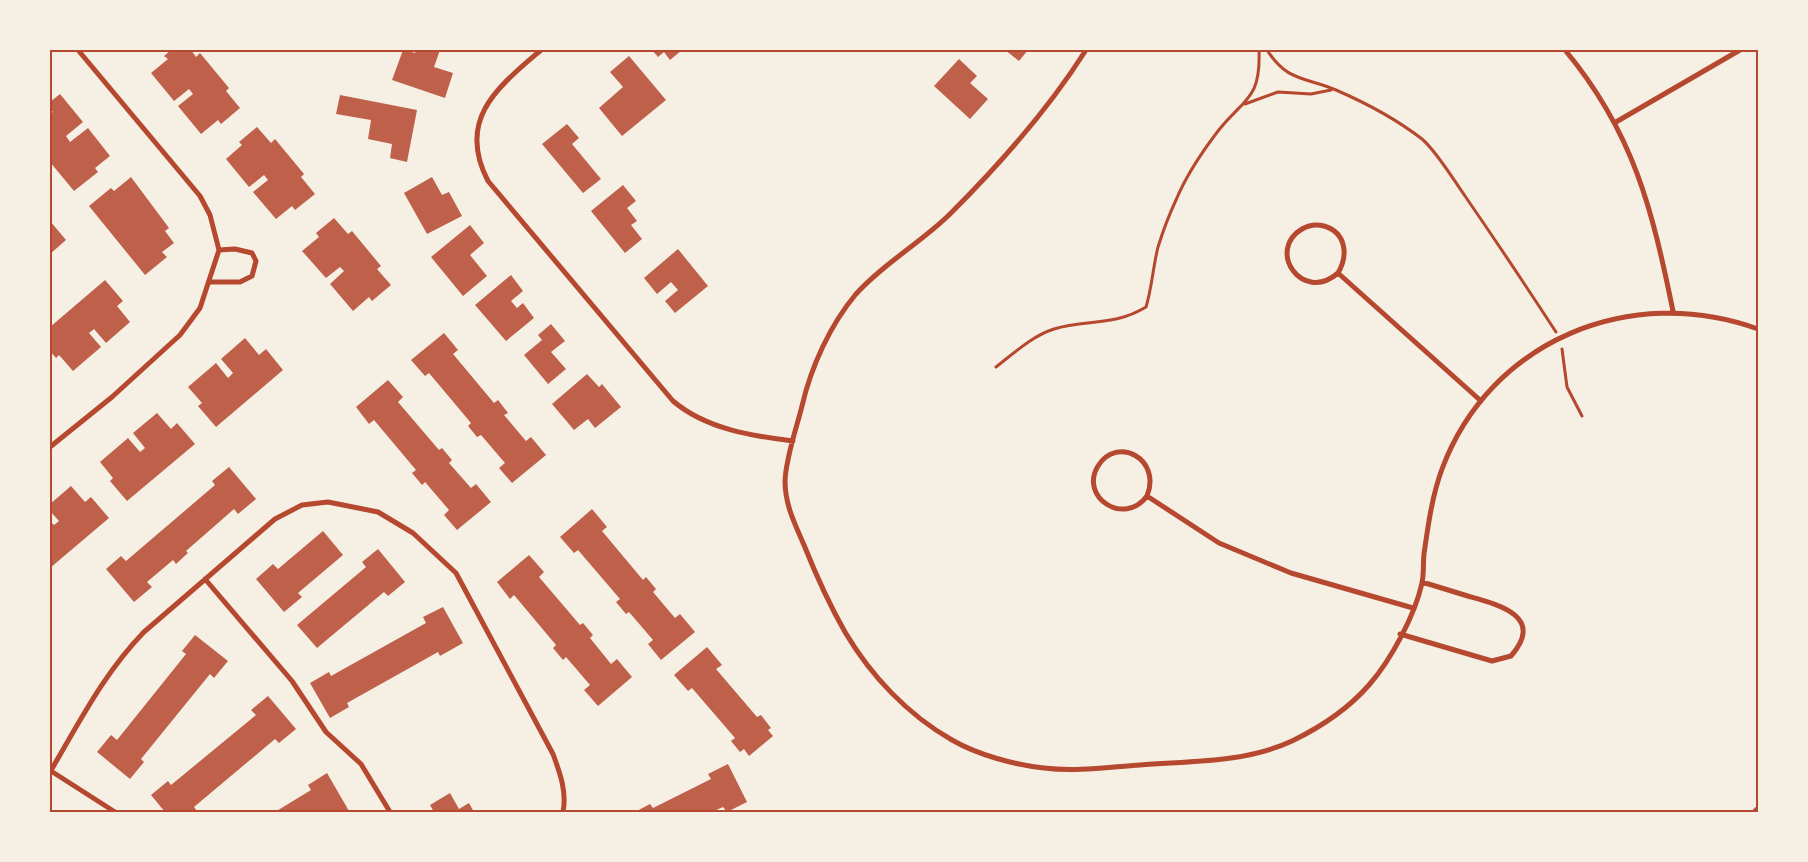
<svg xmlns="http://www.w3.org/2000/svg" width="1808" height="862" font-family="Helvetica,sans-serif">
  <style>
    .building { fill: #bf614a }
    .lines { fill: none; stroke-linecap: round; stroke-linejoin: round }
    .path { stroke: #b5482f; stroke-width: 3 }
    .minor { stroke: #b5482f; stroke-width: 5 }
    .tertiary { stroke: #b5482f; stroke-width: 9 }
    .neatline { fill: none; stroke: #b5482f; stroke-width: 2 }
  </style>
  <rect width="100%" height="100%" fill="#f6efe4"/>
  <!-- building -->
  <path class="building" d="M 171,50 L 191,50 L 196,57 L 200,53 L 229,88 L 226,91 L 240,108 L 221,124 L 218,120 L 201,134 L 178,106 L 193,94 L 189,89 L 174,101 L 151,73 L 168,59 L 164,56 Z
    M 403,50 L 415,53 L 416,50 L 440,50 L 434,67 L 453,73 L 445,98 L 392,80 Z
    M 652,50 L 682,50 L 670,60 L 664,52 L 658,57 Z
    M 1005,50 L 1028,50 L 1019,61 Z
    M 629,56 L 666,100 L 622,136 L 599,108 L 623,87 L 610,72 Z
    M 959,59 L 977,76 L 970,83 L 988,99 L 970,119 L 934,86 Z
    M 60,94 L 83,122 L 66,136 L 70,142 L 88,128 L 110,156 L 95,168 L 98,172 L 74,191 L 50,162 L 50,114 L 53,112 L 50,108 L 50,102 Z
    M 340,95 L 417,110 L 407,162 L 390,158 L 392,144 L 368,139 L 371,120 L 336,114 Z
    M 567,124 L 579,138 L 572,144 L 601,179 L 583,193 L 542,144 Z
    M 257,127 L 271,143 L 275,139 L 304,174 L 301,177 L 315,194 L 295,210 L 292,206 L 276,219 L 253,192 L 268,180 L 264,175 L 249,187 L 226,159 L 242,145 L 239,142 Z
    M 131,177 L 169,228 L 165,231 L 174,243 L 162,252 L 167,257 L 145,275 L 89,206 L 111,188 L 114,191 Z
    M 432,177 L 442,195 L 449,192 L 462,216 L 427,234 L 404,193 Z
    M 623,185 L 636,201 L 627,208 L 637,221 L 631,225 L 642,239 L 625,253 L 591,211 Z
    M 334,218 L 348,234 L 352,231 L 381,266 L 377,269 L 391,285 L 372,301 L 369,297 L 353,311 L 330,284 L 344,271 L 340,267 L 326,278 L 302,251 L 319,237 L 316,233 Z
    M 50,221 L 66,240 L 50,254 Z
    M 470,225 L 484,243 L 470,255 L 487,276 L 463,296 L 431,257 Z
    M 678,249 L 708,286 L 675,313 L 665,301 L 678,290 L 671,282 L 657,294 L 644,278 Z
    M 511,275 L 523,291 L 511,301 L 517,308 L 523,303 L 534,318 L 506,341 L 475,305 Z
    M 105,280 L 123,301 L 117,306 L 130,322 L 106,343 L 94,329 L 89,333 L 101,347 L 73,371 L 59,355 L 56,358 L 50,351 L 50,327 Z
    M 551,324 L 565,341 L 551,352 L 566,369 L 548,384 L 524,355 L 542,340 L 538,335 Z
    M 444,333 L 458,350 L 453,354 L 494,403 L 498,400 L 508,413 L 504,415 L 526,441 L 531,437 L 546,455 L 512,483 L 499,468 L 505,463 L 481,435 L 477,437 L 468,426 L 471,423 L 429,373 L 425,376 L 411,360 Z
    M 245,338 L 259,355 L 266,349 L 283,370 L 216,427 L 198,406 L 202,403 L 188,387 L 216,363 L 228,378 L 233,373 L 221,359 Z
    M 587,374 L 599,387 L 602,384 L 621,407 L 595,428 L 588,419 L 574,430 L 552,404 Z
    M 388,380 L 403,397 L 398,402 L 439,450 L 442,448 L 452,460 L 449,463 L 471,488 L 476,484 L 491,502 L 457,530 L 444,515 L 449,510 L 425,482 L 422,485 L 412,473 L 416,470 L 374,420 L 369,424 L 356,407 Z
    M 157,413 L 171,429 L 177,423 L 195,444 L 127,501 L 110,481 L 113,478 L 100,462 L 128,438 L 140,452 L 145,448 L 133,433 Z
    M 229,467 L 256,499 L 238,514 L 234,509 L 186,551 L 188,553 L 176,564 L 173,560 L 147,582 L 152,587 L 134,602 L 106,569 L 121,556 L 126,561 L 215,485 L 212,481 Z
    M 71,486 L 85,502 L 91,497 L 109,518 L 50,568 L 50,521 L 54,525 L 59,521 L 50,511 L 50,504 Z
    M 592,509 L 607,527 L 602,531 L 643,580 L 646,577 L 656,589 L 653,592 L 675,618 L 680,614 L 695,632 L 661,660 L 648,644 L 653,640 L 629,612 L 626,614 L 616,602 L 620,599 L 578,550 L 574,553 L 560,537 Z
    M 323,531 L 343,555 L 298,593 L 302,597 L 284,612 L 256,579 L 273,564 L 278,569 Z
    M 378,549 L 405,582 L 388,596 L 384,592 L 317,648 L 297,625 L 366,567 L 362,562 Z
    M 529,555 L 544,572 L 539,577 L 580,625 L 583,623 L 593,635 L 590,638 L 611,664 L 617,659 L 632,677 L 598,706 L 584,690 L 590,685 L 566,657 L 563,660 L 553,648 L 556,645 L 514,595 L 510,599 L 497,582 Z
    M 443,607 L 463,643 L 440,656 L 438,652 L 347,703 L 349,707 L 330,718 L 310,683 L 329,672 L 331,676 L 426,623 L 423,617 Z
    M 195,635 L 228,661 L 214,678 L 210,674 L 141,759 L 144,762 L 130,779 L 97,752 L 111,735 L 117,740 L 186,654 L 182,651 Z
    M 707,647 L 722,665 L 716,669 L 757,717 L 761,715 L 771,728 L 768,730 L 773,736 L 749,756 L 744,749 L 740,752 L 731,741 L 735,738 L 692,688 L 688,691 L 674,675 Z
    M 268,696 L 296,729 L 279,743 L 275,739 L 194,807 L 197,811 L 195,812 L 165,812 L 151,795 L 168,781 L 171,785 L 256,715 L 251,710 Z
    M 728,764 L 747,802 L 727,812 L 723,807 L 712,812 L 635,812 L 650,804 L 653,808 L 711,779 L 708,774 Z
    M 327,773 L 349,811 L 275,812 L 311,790 L 308,785 Z
    M 450,793 L 459,809 L 469,803 L 474,812 L 434,812 L 430,805 Z"/>
  <g class="lines">
    <!-- path -->
    <path class="path" d="M 1267,50 C 1287,82 1306,77 1336,90 C 1366,103 1396,119 1422,139 C 1437,152 1453,179 1465,196 C 1496,241 1526,286 1556,332
      M 1245,104 L 1278,92 L 1311,94 L 1331,90
      M 1562,349 L 1567,387 L 1582,416
      M 996,367 C 1014,353 1032,336 1054,329 C 1086,319 1113,327 1146,307 C 1152,287 1153,267 1158,247 C 1163,231 1169,215 1176,200 C 1186,176 1202,152 1218,131 C 1244,98 1261,100 1259,50"/>
    <!-- minor -->
    <path class="minor" d="M 541,50 C 498,87 456,119 488,181 L 673,401 C 706,429 752,436 793,441
      M 1086,50 C 1048,110 1001,163 951,213 C 922,242 884,263 856,294 C 830,325 811,367 802,406 C 796,430 786,457 785,481 C 785,505 795,524 804,545 C 816,575 829,604 845,632 C 871,676 908,715 952,740 C 978,755 1015,765 1044,768 C 1076,772 1109,767 1140,765 C 1190,761 1245,763 1292,741 C 1321,727 1348,709 1369,685 C 1391,660 1415,615 1422,583 C 1424,574 1423,563 1424,554 C 1428,526 1432,496 1442,469 C 1490,340 1631,283 1758,329
      M 1565,50 C 1634,133 1652,209 1673,311
      M 1616,122 L 1740,50
      M 1338,273 C 1302,304 1266,250 1302,229 C 1309,225 1317,224 1324,226 C 1347,233 1348,256 1338,273 L 1481,401
      M 210,282 L 240,282 L 252,276 L 256,261 L 252,253 L 235,249 L 219,250
      M 50,447 L 112,397 L 180,335 L 200,308 L 219,250 L 210,215 L 200,196 L 78,50
      M 1147,496 C 1124,527 1079,497 1098,466 C 1117,435 1162,459 1147,496 L 1219,543 L 1291,573 L 1413,608
      M 205,579 L 292,681 L 326,732 L 361,764 L 390,812
      M 1400,634 L 1492,661 L 1511,656 C 1545,617 1500,605 1471,597 C 1455,592 1438,587 1422,582
      M 51,771 L 115,812
      M 50,772 C 79,723 104,673 144,632 L 275,519 L 302,505 L 328,502 L 378,512 L 413,533 L 456,573 L 553,754 C 560,773 567,792 563,812"/>
    <!-- tertiary -->
    <path class="tertiary" d="M 1757,812 L 1758,811"/>
  </g>
  <!-- border -->
  <rect width="1808" height="862" fill="none" stroke="#f6efe4" stroke-width="102"/>
  <rect x="51" y="51" width="1706" height="760" class="neatline"/>
</svg>
